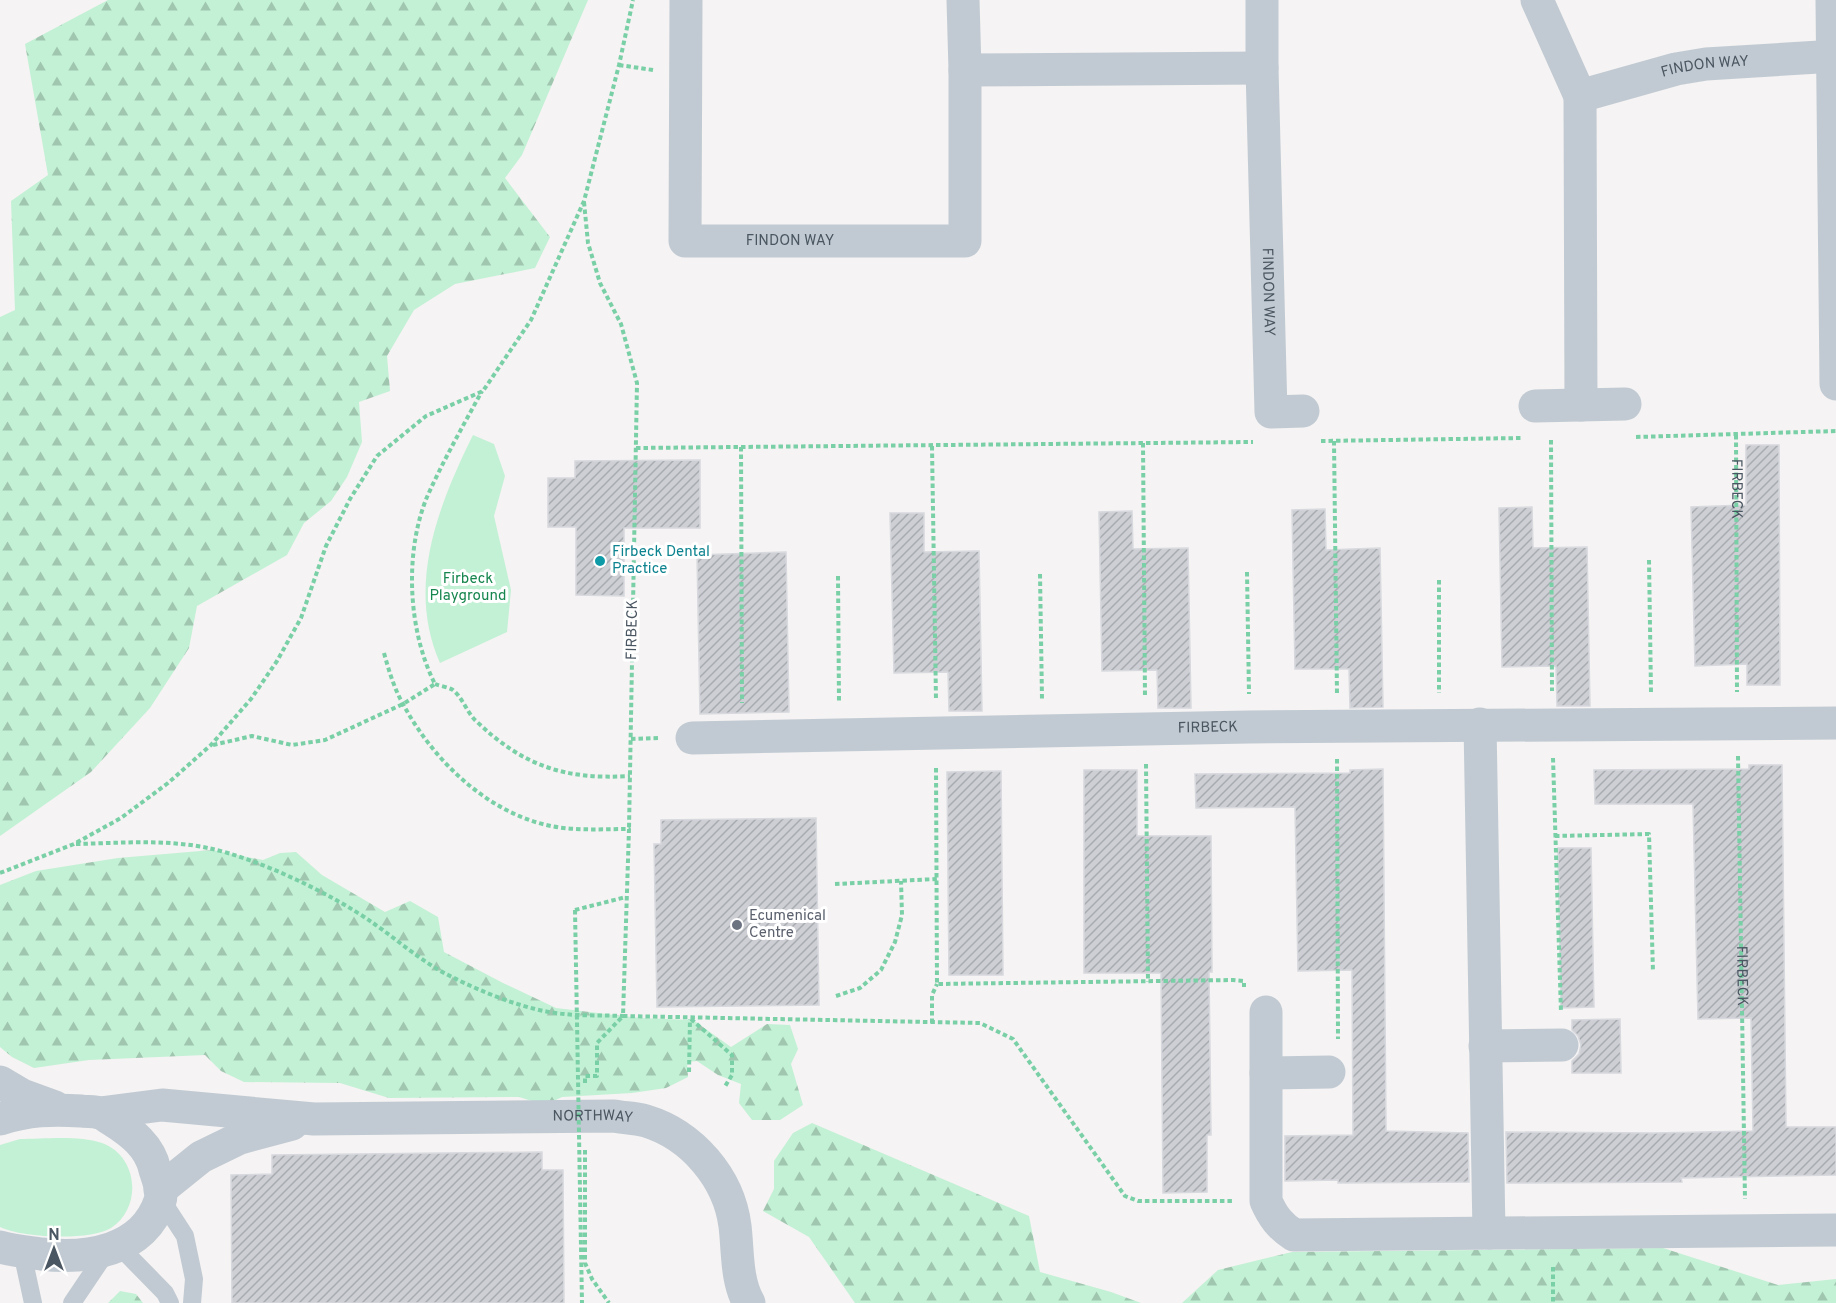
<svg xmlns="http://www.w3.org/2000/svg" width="1836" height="1303" font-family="Overpass,sans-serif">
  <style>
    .green { fill: #c3f1d5 }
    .forest { fill: url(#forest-firs) }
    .building { fill: url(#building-hatch); stroke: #d7d9de; stroke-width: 1.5 }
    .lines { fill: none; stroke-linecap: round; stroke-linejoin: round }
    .path { stroke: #7ad0a6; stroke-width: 4; stroke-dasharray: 4.5 3; stroke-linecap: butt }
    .service { stroke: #c1cad2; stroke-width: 18 }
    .minor { stroke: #c1cad2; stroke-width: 33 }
    .tertiary { stroke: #c1cad2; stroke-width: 33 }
    .path-bridge { stroke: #7ad0a6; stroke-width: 4; stroke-dasharray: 4.5 3; stroke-linecap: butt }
    .culture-dot { fill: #0f9aa8; stroke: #fff; stroke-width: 2 }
    .worship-dot { fill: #6b7280; stroke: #fff; stroke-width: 2 }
    .labels { text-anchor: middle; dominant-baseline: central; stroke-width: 6; stroke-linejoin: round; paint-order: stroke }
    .street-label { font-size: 15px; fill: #4a5661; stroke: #fff }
    .culture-label { font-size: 15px; fill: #0d838f; stroke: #fff; text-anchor: start }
    .park-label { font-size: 15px; fill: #17864f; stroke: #fff }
    .worship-label { font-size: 15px; fill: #5b616d; stroke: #fff; text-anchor: start }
  </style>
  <defs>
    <pattern id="forest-firs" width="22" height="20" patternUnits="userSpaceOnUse" patternTransform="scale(1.5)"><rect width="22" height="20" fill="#c3f1d5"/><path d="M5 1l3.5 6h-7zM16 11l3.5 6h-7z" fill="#a0c6b0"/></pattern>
    <pattern id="building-hatch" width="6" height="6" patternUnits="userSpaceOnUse" patternTransform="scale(1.5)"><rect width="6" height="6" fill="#cdcfd5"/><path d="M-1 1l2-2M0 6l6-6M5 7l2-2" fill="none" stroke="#a8abb0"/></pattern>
  </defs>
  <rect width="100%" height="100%" fill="#f5f3f3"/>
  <!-- green -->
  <path class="green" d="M 473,435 L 494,444 L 505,476 L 494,516 L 511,590 L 507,632 L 440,663 C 406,586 438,506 473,435 Z
    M 20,1139 C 44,1139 79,1135 102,1143 C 138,1156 143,1207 111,1228 C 91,1241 22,1238 0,1227 L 0,1145 Z"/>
  <!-- forest -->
  <path class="forest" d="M 108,0 L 588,0 L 522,155 L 505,178 L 550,237 L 535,268 L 455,284 L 414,310 L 387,356 L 390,391 L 359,402 L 362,442 L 347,477 L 331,501 L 304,523 L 287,555 L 197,606 L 189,648 L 150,708 L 91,772 L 0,836 L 0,317 L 15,310 L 11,201 L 48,175 L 25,44 Z
    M 212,850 L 263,860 L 280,853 L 296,852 L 322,875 L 385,912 L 410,901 L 438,917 L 444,952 L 503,983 L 556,1008 L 640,1018 L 693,1020 L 731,1047 L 767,1024 L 790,1025 L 798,1049 L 791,1064 L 803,1105 L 780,1120 L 752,1120 L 739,1103 L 741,1084 L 718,1075 L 697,1061 L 687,1062 L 688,1077 L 666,1088 L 632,1093 L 562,1097 L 545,1105 L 519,1097 L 389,1098 L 340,1083 L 244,1082 L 221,1071 L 205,1055 L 89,1060 L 34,1068 L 12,1057 L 0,1047 L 0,885 L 36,871 L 118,858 Z
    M 812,1123 L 1029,1216 L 1040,1272 L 1111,1292 L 1141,1303 L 855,1303 L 809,1237 L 763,1211 L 774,1189 L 774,1161 L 793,1133 Z
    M 1663,1248 L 1778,1285 L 1836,1279 L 1836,1303 L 1182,1303 L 1218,1270 L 1292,1252 Z
    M 120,1291 L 136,1294 L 143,1303 L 108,1303 Z"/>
  <!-- building -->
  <path class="building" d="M 1746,445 L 1779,445 L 1780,685 L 1747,685 L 1747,664 L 1695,666 L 1691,507 L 1746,505 Z
    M 700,460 L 700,528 L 624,528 L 624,596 L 576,595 L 576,527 L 548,527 L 548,478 L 575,478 L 575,461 Z
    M 1532,507 L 1533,548 L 1587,547 L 1590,706 L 1557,706 L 1556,666 L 1502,667 L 1499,508 Z
    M 1325,509 L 1326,550 L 1380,548 L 1383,707 L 1350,708 L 1349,669 L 1295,669 L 1292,510 Z
    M 1132,511 L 1133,549 L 1188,548 L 1191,708 L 1158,708 L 1157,670 L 1102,671 L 1099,512 Z
    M 890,513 L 924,513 L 924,552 L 979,551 L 982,711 L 949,711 L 948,672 L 894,673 Z
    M 786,552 L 789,712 L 700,714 L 697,555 Z
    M 1749,765 L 1782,765 L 1786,1127 L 1836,1127 L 1836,1175 L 1681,1178 L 1682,1182 L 1507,1183 L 1506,1132 L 1654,1133 L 1753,1131 L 1751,1018 L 1698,1019 L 1693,804 L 1595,804 L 1594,770 L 1749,769 Z
    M 1383,769 L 1386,1131 L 1468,1133 L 1469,1182 L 1338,1183 L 1338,1180 L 1285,1181 L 1285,1136 L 1353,1135 L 1352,970 L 1298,971 L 1295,807 L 1196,808 L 1195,774 L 1350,773 L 1350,770 Z
    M 1084,770 L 1137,770 L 1137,836 L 1211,836 L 1212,972 L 1209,972 L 1211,1135 L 1207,1135 L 1207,1192 L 1163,1193 L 1161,973 L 1084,973 Z
    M 1001,771 L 1003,975 L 949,975 L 947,772 Z
    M 816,818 L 819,1005 L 657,1007 L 654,844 L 661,844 L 661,820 Z
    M 1558,848 L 1591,848 L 1594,1007 L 1561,1008 Z
    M 1620,1019 L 1621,1073 L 1572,1073 L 1572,1061 L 1579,1054 L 1581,1045 L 1578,1036 L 1572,1030 L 1572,1020 Z
    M 542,1152 L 542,1170 L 563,1170 L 564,1303 L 232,1303 L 231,1175 L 272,1174 L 272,1155 Z"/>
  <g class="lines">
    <!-- path -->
    <g class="path">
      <path d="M 619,65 L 653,70"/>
      <path d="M 584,202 L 588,243 L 600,283 L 621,324 L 637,383 L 629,829"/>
      <path id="s1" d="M 1736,435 L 1737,692"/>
      <path d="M 1636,437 L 1836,431"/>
      <path d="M 1551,440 L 1552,691"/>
      <path d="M 1321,441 L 1523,438"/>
      <path d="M 1334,441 L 1337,694"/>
      <path d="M 1143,443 L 1145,696"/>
      <path d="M 932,446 L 936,700"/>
      <path d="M 741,447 L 742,703"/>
      <path d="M 636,448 L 1253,442"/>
      <path d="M 1649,560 L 1651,692"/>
      <path d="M 1247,572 L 1249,694"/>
      <path d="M 1040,574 L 1042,699"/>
      <path d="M 838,576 L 839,702"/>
      <path d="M 1439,580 L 1439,693"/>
      <path d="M 384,653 C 389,671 394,688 403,704 C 433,760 487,813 551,826 C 576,831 603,829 629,829 L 623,1016 L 980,1023 L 1013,1039 L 1125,1196 L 1138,1201 L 1232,1201"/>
      <path d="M 435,684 C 440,686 448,687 453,690 C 462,697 467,712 475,720 C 523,766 564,780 630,776"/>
      <path d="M 631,739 L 658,738"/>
      <path d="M 213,745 L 252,736 L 292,745 L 325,740 L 403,704 L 435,684 C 408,631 404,553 427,497 C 443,461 463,426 482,391"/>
      <path id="s2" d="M 1738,756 L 1745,1199"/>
      <path d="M 1553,758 L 1561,1012"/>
      <path d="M 1337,759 L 1338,1039"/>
      <path d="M 1146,764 L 1148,982"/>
      <path d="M 936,768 L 937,984 L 1233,980 L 1244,981 L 1244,987"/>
      <path d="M 1555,836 L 1649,834 L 1653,972"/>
      <path d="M 76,844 C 119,843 165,839 208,848 C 257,858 332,894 373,923 C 399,941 423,963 452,977 C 484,993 528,1011 564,1014 C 583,1016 603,1015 623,1016"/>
      <path d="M 0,873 L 74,844 L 121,818 L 168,783 L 211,745 L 251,699 L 277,661 L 301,618 L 326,546 L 350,499 L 377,456 L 426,416 L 483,391 L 531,320 L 584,201 L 619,65 L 633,0"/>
      <path d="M 835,884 L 937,879"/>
      <path d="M 575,910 L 626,897"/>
      <path d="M 836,996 L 860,988 L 881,970 L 895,942 L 902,915 L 901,881"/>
      <path d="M 691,1019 L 732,1055 L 732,1075 L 724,1088"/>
      <path d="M 932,1023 L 932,995 L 937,984"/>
      <path d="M 689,1072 L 690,1019"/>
      <path d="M 585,1083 L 585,1076 L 597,1076 L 597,1043 L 622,1017"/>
      <path d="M 585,1150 L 585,1263 L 592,1279 L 609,1303"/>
      <path d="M 1553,1267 L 1553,1303"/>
    </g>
    <!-- service -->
    <path class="service" d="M 161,1199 L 185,1236 L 194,1279 L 192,1303
      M 119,1246 L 165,1293 L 170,1303
      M 22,1252 L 33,1303
      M 72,1303 L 107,1251"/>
    <!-- minor -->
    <g class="minor">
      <path id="s3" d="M 686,0 L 685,241 L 965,241 L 965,70"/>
      <path d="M 963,0 L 965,70 L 1262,68"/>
      <path id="s4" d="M 1262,0 L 1262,68 L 1271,412 L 1303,411"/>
      <path id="s5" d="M 1537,0 L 1580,96 L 1676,69 L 1706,64 L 1836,56"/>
      <path d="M 1832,0 L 1836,384"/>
      <path d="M 1580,96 L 1581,405"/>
      <path d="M 1535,406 L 1625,404"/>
      <path d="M 1480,724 L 1489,1233"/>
      <path id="s6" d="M 692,738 L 1249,727 L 1836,723"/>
      <path d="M 1266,1012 L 1266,1201 C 1273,1217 1280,1226 1294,1235 L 1836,1230"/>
      <path d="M 1485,1046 L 1562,1045"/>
      <path d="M 1266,1073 L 1329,1072"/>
    </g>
    <!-- tertiary -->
    <g class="tertiary">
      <path d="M 0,1082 L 22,1095 L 55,1107"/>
      <path id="s7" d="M 100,1113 L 162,1105 L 314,1119 L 614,1116 C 625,1118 636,1118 646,1121 C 692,1135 729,1178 735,1226 C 738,1250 736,1281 749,1303"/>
      <path d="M 0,1119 C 28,1110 52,1109 81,1111 C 87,1112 94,1111 100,1113 C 104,1114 108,1118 112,1120 C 131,1132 150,1146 155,1170 C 158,1179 163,1192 160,1201 C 143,1252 86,1259 41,1254 C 27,1252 13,1251 0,1247"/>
      <path d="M 160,1190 L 201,1157 L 240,1138 L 292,1124"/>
    </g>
    <!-- path-bridge -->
    <path class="path-bridge" d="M 575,910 L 582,1303"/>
  </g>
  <!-- markers -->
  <circle class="culture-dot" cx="600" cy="561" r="6"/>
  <circle class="worship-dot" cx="737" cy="925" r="6"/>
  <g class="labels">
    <!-- street labels -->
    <g class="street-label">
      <text stroke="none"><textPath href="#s5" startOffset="234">FINDON WAY</textPath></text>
      <text stroke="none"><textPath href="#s3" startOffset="346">FINDON WAY</textPath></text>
      <text stroke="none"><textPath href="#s4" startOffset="292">FINDON WAY</textPath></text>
      <text stroke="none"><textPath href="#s1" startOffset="54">FIRBECK</textPath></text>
      <text transform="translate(633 630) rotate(-89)">FIRBECK</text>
      <text stroke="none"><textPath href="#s6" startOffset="516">FIRBECK</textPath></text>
      <text stroke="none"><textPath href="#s2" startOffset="220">FIRBECK</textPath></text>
      <text stroke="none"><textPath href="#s7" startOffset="494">NORTHWAY</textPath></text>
    </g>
    <!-- culture labels -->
    <g class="culture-label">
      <text x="612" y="552">Firbeck Dental<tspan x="612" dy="17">Practice</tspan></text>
    </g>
    <!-- park labels -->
    <g class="park-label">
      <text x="468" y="579">Firbeck<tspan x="468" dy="17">Playground</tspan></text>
    </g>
    <!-- worship labels -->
    <g class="worship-label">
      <text x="749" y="916">Ecumenical<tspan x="749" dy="17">Centre</tspan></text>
    </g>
  </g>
  <!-- north arrow -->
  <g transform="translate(54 1249)" stroke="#ffffff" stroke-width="4.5" paint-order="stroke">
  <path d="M0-4.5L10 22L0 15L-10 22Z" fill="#4a5661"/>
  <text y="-9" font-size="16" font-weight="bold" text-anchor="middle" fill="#4a5661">N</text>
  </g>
</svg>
